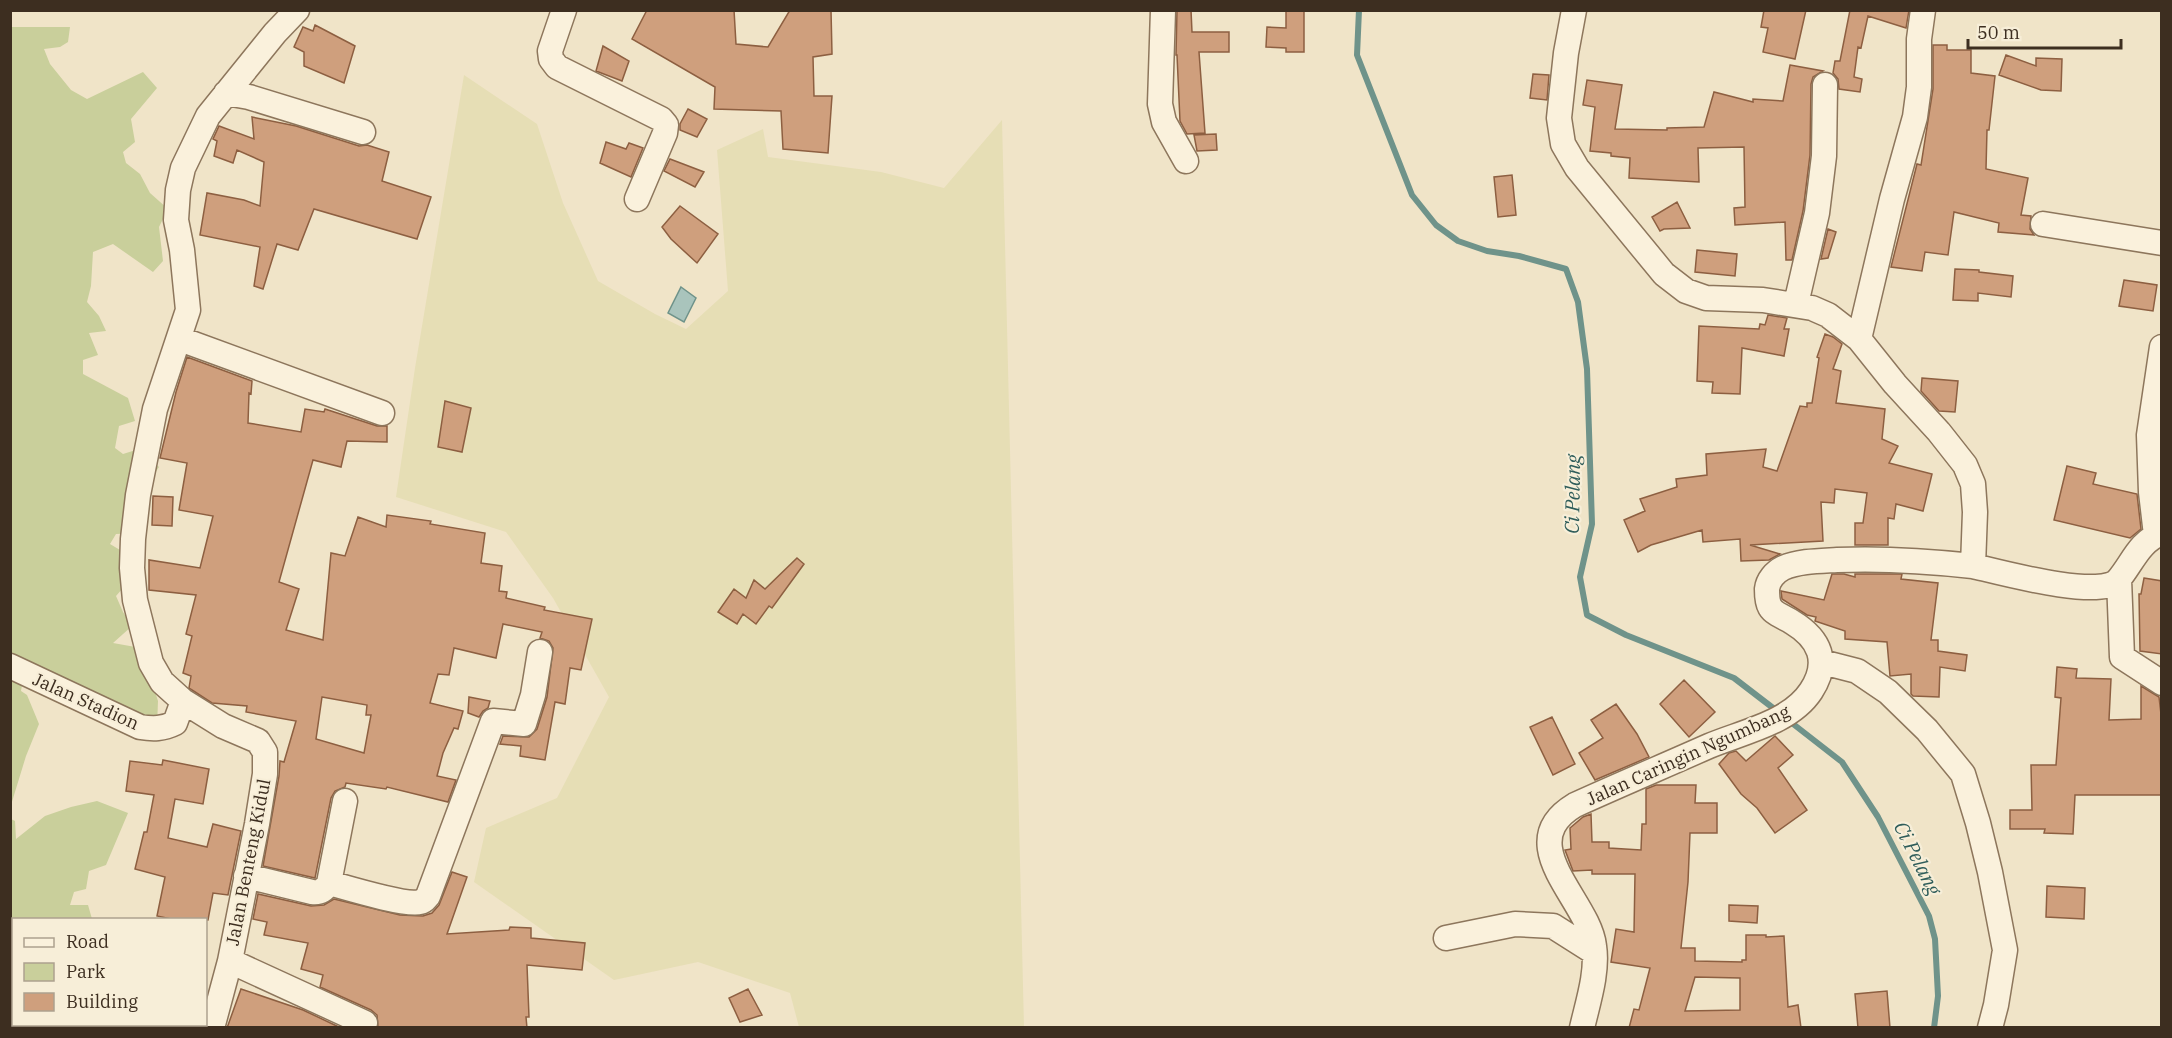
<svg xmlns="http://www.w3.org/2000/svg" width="2172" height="1038" font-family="'IBM Plex Serif',serif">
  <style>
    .farmland { fill: #e6deb5 }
    .green { fill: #c9cf9b }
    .water { fill: #a9c4bc; stroke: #6f938a; stroke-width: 1.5 }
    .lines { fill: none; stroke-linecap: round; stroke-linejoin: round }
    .stream { stroke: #6f938a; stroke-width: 6 }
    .building { fill: #cf9f7d; stroke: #8d5f41; stroke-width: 1.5; fill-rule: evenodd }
    .minor-casing { stroke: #8d765c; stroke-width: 27 }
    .minor { stroke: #faf1dc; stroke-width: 24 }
    .labels { text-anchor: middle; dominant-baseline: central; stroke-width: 4.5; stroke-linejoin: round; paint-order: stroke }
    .street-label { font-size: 18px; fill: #3d2e20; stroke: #f7eed8 }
    .water-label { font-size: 20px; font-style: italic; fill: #2f5d5a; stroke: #f7eed8 }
  </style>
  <rect width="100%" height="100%" fill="#f0e4c8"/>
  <!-- farmland -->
  <path class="farmland" d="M 464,75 L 537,124 L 563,203 L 598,281 L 655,314 L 686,329 L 728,291 L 717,150 L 763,129 L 768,157 L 881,172 L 944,188 L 1002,120 L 1024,1027 L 799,1027 L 790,993 L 698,962 L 614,980 L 474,882 L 486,828 L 557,798 L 609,697 L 553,598 L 506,532 L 396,497 L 415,368 Z"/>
  <!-- green -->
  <path class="green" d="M 11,27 L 70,27 L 68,42 L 60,47 L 44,49 L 50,64 L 71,90 L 87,99 L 143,72 L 157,88 L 131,119 L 135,142 L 123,152 L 126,163 L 140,174 L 150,193 L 168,209 L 159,227 L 163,261 L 153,272 L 113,244 L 93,252 L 91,286 L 87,302 L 99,316 L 106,331 L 89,333 L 98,355 L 83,360 L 83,374 L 128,398 L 135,421 L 119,426 L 115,448 L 123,454 L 139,449 L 159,467 L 148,483 L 141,533 L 116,534 L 110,544 L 120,550 L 140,548 L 142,566 L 116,596 L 123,612 L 132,626 L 113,643 L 141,648 L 158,701 L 157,727 L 22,685 L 21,691 L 27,695 L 39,724 L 26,756 L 11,805 Z
    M 97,801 L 128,813 L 106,865 L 89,871 L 86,889 L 74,892 L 70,905 L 88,905 L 92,919 L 14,920 L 14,1024 L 157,1024 L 158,1027 L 11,1027 L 11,819 L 15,821 L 16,839 L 45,816 L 71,807 Z"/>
  <!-- water -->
  <path class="water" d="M 681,287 L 696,298 L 684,322 L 668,313 Z"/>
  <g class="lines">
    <!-- stream -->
    <path class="stream" d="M 1359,10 L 1357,55 L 1412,195 L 1436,225 L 1458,241 L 1487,251 L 1519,256 L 1566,269 L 1578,302 L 1587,369 L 1592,524 L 1580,577 L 1587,615 L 1626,635 L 1734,678 L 1777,711
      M 1788,720 L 1842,762 L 1878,817 L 1929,916 L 1935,939 L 1938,996 L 1934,1028"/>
  </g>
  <!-- building -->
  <path class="building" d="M 647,10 L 734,10 L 736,44 L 768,47 L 790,10 L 831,10 L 832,54 L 813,57 L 814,96 L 832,96 L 828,153 L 783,149 L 781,111 L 714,109 L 715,87 L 632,39 Z
    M 1177,10 L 1191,10 L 1192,32 L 1229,32 L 1229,52 L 1199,52 L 1205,133 L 1187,134 L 1180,121 L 1177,55 L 1176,55 Z
    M 1286,10 L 1304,10 L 1304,52 L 1286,52 L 1286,48 L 1266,47 L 1267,27 L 1286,28 Z
    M 1764,10 L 1806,10 L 1795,59 L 1763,52 L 1768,28 L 1761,27 Z
    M 1850,10 L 1909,10 L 1906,28 L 1868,16 L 1861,48 L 1858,47 L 1854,77 L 1862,79 L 1860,92 L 1839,89 L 1838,79 L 1833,73 L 1835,61 L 1840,61 Z
    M 315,25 L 355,46 L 344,83 L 304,66 L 304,52 L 294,47 L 303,27 L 313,31 Z
    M 1933,45 L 1947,45 L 1947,50 L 1971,50 L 1971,73 L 1995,76 L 1989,130 L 1987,130 L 1986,169 L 2028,178 L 2021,215 L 2031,216 L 2030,229 L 2034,235 L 1998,232 L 1999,223 L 1954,212 L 1948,255 L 1925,252 L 1922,271 L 1891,267 L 1917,164 L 1921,165 L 1933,89 Z
    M 603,46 L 629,61 L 622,81 L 596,71 Z
    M 2006,55 L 2036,66 L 2036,58 L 2062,59 L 2061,91 L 2041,90 L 1999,75 Z
    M 1790,65 L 1823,71 L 1813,77 L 1811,84 L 1810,155 L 1803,211 L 1792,260 L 1786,260 L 1785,222 L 1735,225 L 1734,208 L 1745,207 L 1744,147 L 1698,148 L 1699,182 L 1629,178 L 1630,158 L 1611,156 L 1611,153 L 1590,151 L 1595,107 L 1583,105 L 1587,80 L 1622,85 L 1615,129 L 1667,130 L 1667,128 L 1704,127 L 1714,92 L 1753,102 L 1753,99 L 1783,101 Z
    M 1533,74 L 1549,75 L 1547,100 L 1530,98 Z
    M 688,109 L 707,119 L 697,137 L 680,130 L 680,124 Z
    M 252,117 L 296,126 L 359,146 L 367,145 L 389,152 L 382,181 L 431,197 L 417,239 L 314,209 L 298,250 L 277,244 L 263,289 L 254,286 L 260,247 L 200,235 L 207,193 L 244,200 L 260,206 L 264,162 L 237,150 L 233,163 L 214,156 L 217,141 L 213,139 L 219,126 L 254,139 Z
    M 1216,134 L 1217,150 L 1197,151 L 1194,135 Z
    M 606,142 L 626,149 L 629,143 L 643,148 L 631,177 L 600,163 Z
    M 670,159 L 704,172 L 695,187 L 664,171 Z
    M 1512,175 L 1516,215 L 1498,217 L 1494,177 Z
    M 1677,202 L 1690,228 L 1664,229 L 1660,231 L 1652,217 Z
    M 680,206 L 718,234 L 697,263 L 671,239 L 662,227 Z
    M 1828,229 L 1836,232 L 1828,258 L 1821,259 Z
    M 1697,250 L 1737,254 L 1735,276 L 1695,272 Z
    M 1955,269 L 1979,270 L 1979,272 L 2013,276 L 2011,297 L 1978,293 L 1978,301 L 1953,300 Z
    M 2124,280 L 2157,285 L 2153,311 L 2119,306 Z
    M 1768,315 L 1787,318 L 1784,329 L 1789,329 L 1784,356 L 1742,348 L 1740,394 L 1712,393 L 1713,382 L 1697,381 L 1699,326 L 1759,329 L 1760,324 L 1765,325 Z
    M 1825,334 L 1833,337 L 1842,344 L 1833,369 L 1841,371 L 1836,403 L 1885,409 L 1882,439 L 1898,446 L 1889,463 L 1932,474 L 1923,511 L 1896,504 L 1894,519 L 1888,518 L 1888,545 L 1855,545 L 1855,523 L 1863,523 L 1867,493 L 1835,489 L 1834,503 L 1821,502 L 1823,541 L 1750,545 L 1780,554 L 1769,560 L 1741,561 L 1740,539 L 1703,542 L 1702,530 L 1651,545 L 1638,552 L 1624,520 L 1645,511 L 1640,499 L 1677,487 L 1676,479 L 1707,475 L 1706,454 L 1766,449 L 1763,467 L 1777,471 L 1800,406 L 1807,407 L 1807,403 L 1812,403 L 1819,358 L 1817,357 Z
    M 187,357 L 252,381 L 251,394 L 249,393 L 248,423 L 301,432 L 305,409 L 324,412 L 325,409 L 377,426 L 387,426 L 387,442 L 347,441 L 341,467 L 313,460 L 279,582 L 299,589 L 286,630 L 323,640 L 331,553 L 345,556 L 358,517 L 386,527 L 387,515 L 431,521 L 430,524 L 485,533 L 481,563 L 502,566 L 499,591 L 507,592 L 506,598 L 545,607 L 544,610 L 592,619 L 581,670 L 570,668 L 565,704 L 555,702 L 545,760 L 520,756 L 521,746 L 500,744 L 503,736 L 529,737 L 537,729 L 547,697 L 553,648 L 549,641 L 540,638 L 542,632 L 503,624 L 496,658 L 454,648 L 449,675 L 438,674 L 430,703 L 463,711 L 458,729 L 454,728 L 443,753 L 437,776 L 456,780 L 448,802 L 387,787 L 386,789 L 346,783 L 345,787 L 335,791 L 331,798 L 315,878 L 263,866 L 279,776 L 280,761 L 284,762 L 296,721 L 246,712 L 247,706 L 212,703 L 192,690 L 189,688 L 191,676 L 183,673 L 192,636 L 186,634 L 196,595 L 149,590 L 149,560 L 200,568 L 213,516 L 179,510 L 187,463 L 160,458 L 176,392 ZM 322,697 L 367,705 L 366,715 L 371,715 L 364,753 L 316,739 Z
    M 1922,378 L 1958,381 L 1955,412 L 1939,411 L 1921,391 Z
    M 445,401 L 471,408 L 462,452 L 438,447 Z
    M 2067,466 L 2096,473 L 2093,484 L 2137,494 L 2141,529 L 2130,538 L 2054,520 Z
    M 153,496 L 173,497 L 172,526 L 152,525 Z
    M 797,558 L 804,564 L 772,608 L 769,606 L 756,624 L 743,614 L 737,624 L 718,612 L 734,589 L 746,598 L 754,580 L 765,589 Z
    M 1832,574 L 1844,574 L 1855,577 L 1855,574 L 1902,574 L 1901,579 L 1938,583 L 1931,640 L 1938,640 L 1938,651 L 1967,655 L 1965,671 L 1940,667 L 1939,697 L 1913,696 L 1911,694 L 1911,674 L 1890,676 L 1887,642 L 1845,639 L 1845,631 L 1815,621 L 1816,617 L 1807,615 L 1782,599 L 1781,591 L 1824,600 Z
    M 2144,578 L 2162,581 L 2162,654 L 2140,651 L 2139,594 L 2141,594 Z
    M 2057,667 L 2077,669 L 2076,678 L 2111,679 L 2109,720 L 2141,719 L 2141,686 L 2159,697 L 2162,723 L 2162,795 L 2075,795 L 2073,834 L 2044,833 L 2045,829 L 2010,829 L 2010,810 L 2032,810 L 2031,765 L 2056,765 L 2061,698 L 2055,697 Z
    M 1684,680 L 1715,712 L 1689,737 L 1660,704 Z
    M 469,697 L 490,701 L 488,708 L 483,711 L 479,717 L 468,713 Z
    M 1616,704 L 1637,734 L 1649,757 L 1595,780 L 1579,753 L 1603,738 L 1591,720 Z
    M 1552,717 L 1575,764 L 1553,775 L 1530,727 Z
    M 1775,736 L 1793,755 L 1778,768 L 1807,810 L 1775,833 L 1757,808 L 1741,794 L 1719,764 L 1729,753 L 1736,751 L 1746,761 Z
    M 163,760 L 209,769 L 203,804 L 175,799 L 168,838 L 207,847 L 213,824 L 241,831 L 228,895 L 213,893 L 208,920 L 176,920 L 157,916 L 165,877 L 135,869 L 144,832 L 147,832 L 154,795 L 126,791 L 130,761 L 162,765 Z
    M 1656,785 L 1696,785 L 1695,803 L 1717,803 L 1717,833 L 1690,833 L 1688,882 L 1681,948 L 1695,948 L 1695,961 L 1742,962 L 1742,960 L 1746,960 L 1746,935 L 1766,935 L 1766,937 L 1784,936 L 1788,1007 L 1798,1005 L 1801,1028 L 1629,1028 L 1634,1009 L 1639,1010 L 1650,968 L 1611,962 L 1616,929 L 1634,932 L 1635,874 L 1592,874 L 1592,870 L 1573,871 L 1565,850 L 1571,849 L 1570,828 L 1583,817 L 1591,814 L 1592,842 L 1609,842 L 1609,848 L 1641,850 L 1642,824 L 1646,824 L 1646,789 ZM 1695,977 L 1740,978 L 1740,1010 L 1685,1011 Z
    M 452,872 L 467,877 L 447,934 L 509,930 L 510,927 L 531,928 L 531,938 L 585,943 L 582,970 L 527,965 L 529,1017 L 526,1017 L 527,1028 L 378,1028 L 377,1015 L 371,1010 L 320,987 L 323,975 L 301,969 L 308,943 L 264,935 L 267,922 L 253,919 L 258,894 L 311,906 L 324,905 L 334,899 L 400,915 L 423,916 L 432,913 L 439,905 Z
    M 2047,886 L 2085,888 L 2084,919 L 2046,917 Z
    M 1729,905 L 1758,906 L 1757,923 L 1729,921 Z
    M 241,989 L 303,1010 L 341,1028 L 227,1028 Z
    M 748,989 L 762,1015 L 740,1022 L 729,998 Z
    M 1887,991 L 1890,1028 L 1858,1028 L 1855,994 Z"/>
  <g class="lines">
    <defs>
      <path id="minor" d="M 564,10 L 550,51 L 551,59 L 557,67 L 661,119 L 666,125 L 665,133 L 637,199
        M 1163,10 L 1160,104 L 1164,122 L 1186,161
        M 1574,10 L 1566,53 L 1559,118 L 1563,144 L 1577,168 L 1664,274 L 1686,291 L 1706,298 L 1763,300 L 1812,308 L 1828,315 L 1859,339 L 1895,384 L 1939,432 L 1965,465 L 1973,484 L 1975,512 L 1973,566 C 1928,561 1883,558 1837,560 C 1819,561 1799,561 1783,568 C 1775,572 1768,580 1767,589 C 1767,595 1767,602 1770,607 C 1774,614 1786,618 1792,622 C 1820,639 1830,662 1811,691 C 1790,723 1742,732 1709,746 C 1664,766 1619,785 1575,805 C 1510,844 1589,900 1594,946 C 1598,972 1588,1002 1582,1028
        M 226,93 L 249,97 L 363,132
        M 2043,224 L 2162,243
        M 1796,304 L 1817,213 L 1824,156 L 1825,85
        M 180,339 L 382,413
        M 1859,339 L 1892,199 L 1915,117 L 1919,87 L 1919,39 L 1923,10
        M 2156,535 L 2151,492 L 2149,435 L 2162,347
        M 1973,566 C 1999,572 2101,600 2118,580 C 2132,564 2139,541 2162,533
        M 2119,579 L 2122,657 L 2162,683
        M 1822,662 L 1857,671 L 1888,692 L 1927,730 L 1963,774 L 1978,823 L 1990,872 L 2005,950 L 1996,1005 L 1990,1028
        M 10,666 L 140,727 C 153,729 163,729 175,723 L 183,701
        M 246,876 L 312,892 C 321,893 324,890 329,883 L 345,801
        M 329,883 C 347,888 406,906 420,902 C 425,901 425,899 428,896 L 493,721 L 524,724 L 533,695 L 540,652
        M 1446,938 L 1515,924 L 1553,926 L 1594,952
        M 230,961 L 365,1023
        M 212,1028 L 230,961 L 257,824 L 265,774 L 265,752 L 258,741 L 223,726 L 183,701 L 162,682 L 151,663 L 135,600 L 132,568 L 133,539 L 138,495 L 155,409 L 188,310 L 182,250 L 176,220 L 178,190 L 183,168 L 208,116 L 275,33 L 297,10"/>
    </defs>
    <!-- minor casing -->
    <use href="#minor" class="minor-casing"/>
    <!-- minor -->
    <use href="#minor" class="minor"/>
  </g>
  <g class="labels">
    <!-- street labels -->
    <g class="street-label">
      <text transform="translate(86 701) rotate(24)">Jalan Stadion</text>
      <text transform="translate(1688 755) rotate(-24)">Jalan Caringin Ngumbang</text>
      <text transform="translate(248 862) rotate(-79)">Jalan Benteng Kidul</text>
    </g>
    <!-- water labels -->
    <g class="water-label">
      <text transform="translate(1572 494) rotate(-89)">Ci Pelang</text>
      <text transform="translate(1918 858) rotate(63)">Ci Pelang</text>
    </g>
  </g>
  <!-- border -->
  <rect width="2172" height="1038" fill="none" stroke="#3d2e20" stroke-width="24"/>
  <!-- legend -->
  <rect x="12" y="918" width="195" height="108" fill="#f7eed8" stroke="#ada18e" stroke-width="1.5"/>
  <rect x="24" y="938" width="30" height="9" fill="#faf1dc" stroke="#ada18e" stroke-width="1.5"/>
  <text x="66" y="948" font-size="18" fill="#3d2e20">Road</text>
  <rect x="24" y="963" width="30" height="18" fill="#c9cf9b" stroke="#ada18e" stroke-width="1.5"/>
  <text x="66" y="978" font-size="18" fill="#3d2e20">Park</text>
  <rect x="24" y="993" width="30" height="18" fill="#cf9f7d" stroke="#ada18e" stroke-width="1.5"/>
  <text x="66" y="1008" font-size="18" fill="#3d2e20">Building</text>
  <!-- scale -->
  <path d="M1968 39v9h153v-9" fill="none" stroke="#3d2e20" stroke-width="3"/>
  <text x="1977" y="39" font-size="18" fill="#3d2e20" stroke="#f7eed8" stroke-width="4.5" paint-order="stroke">50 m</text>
</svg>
